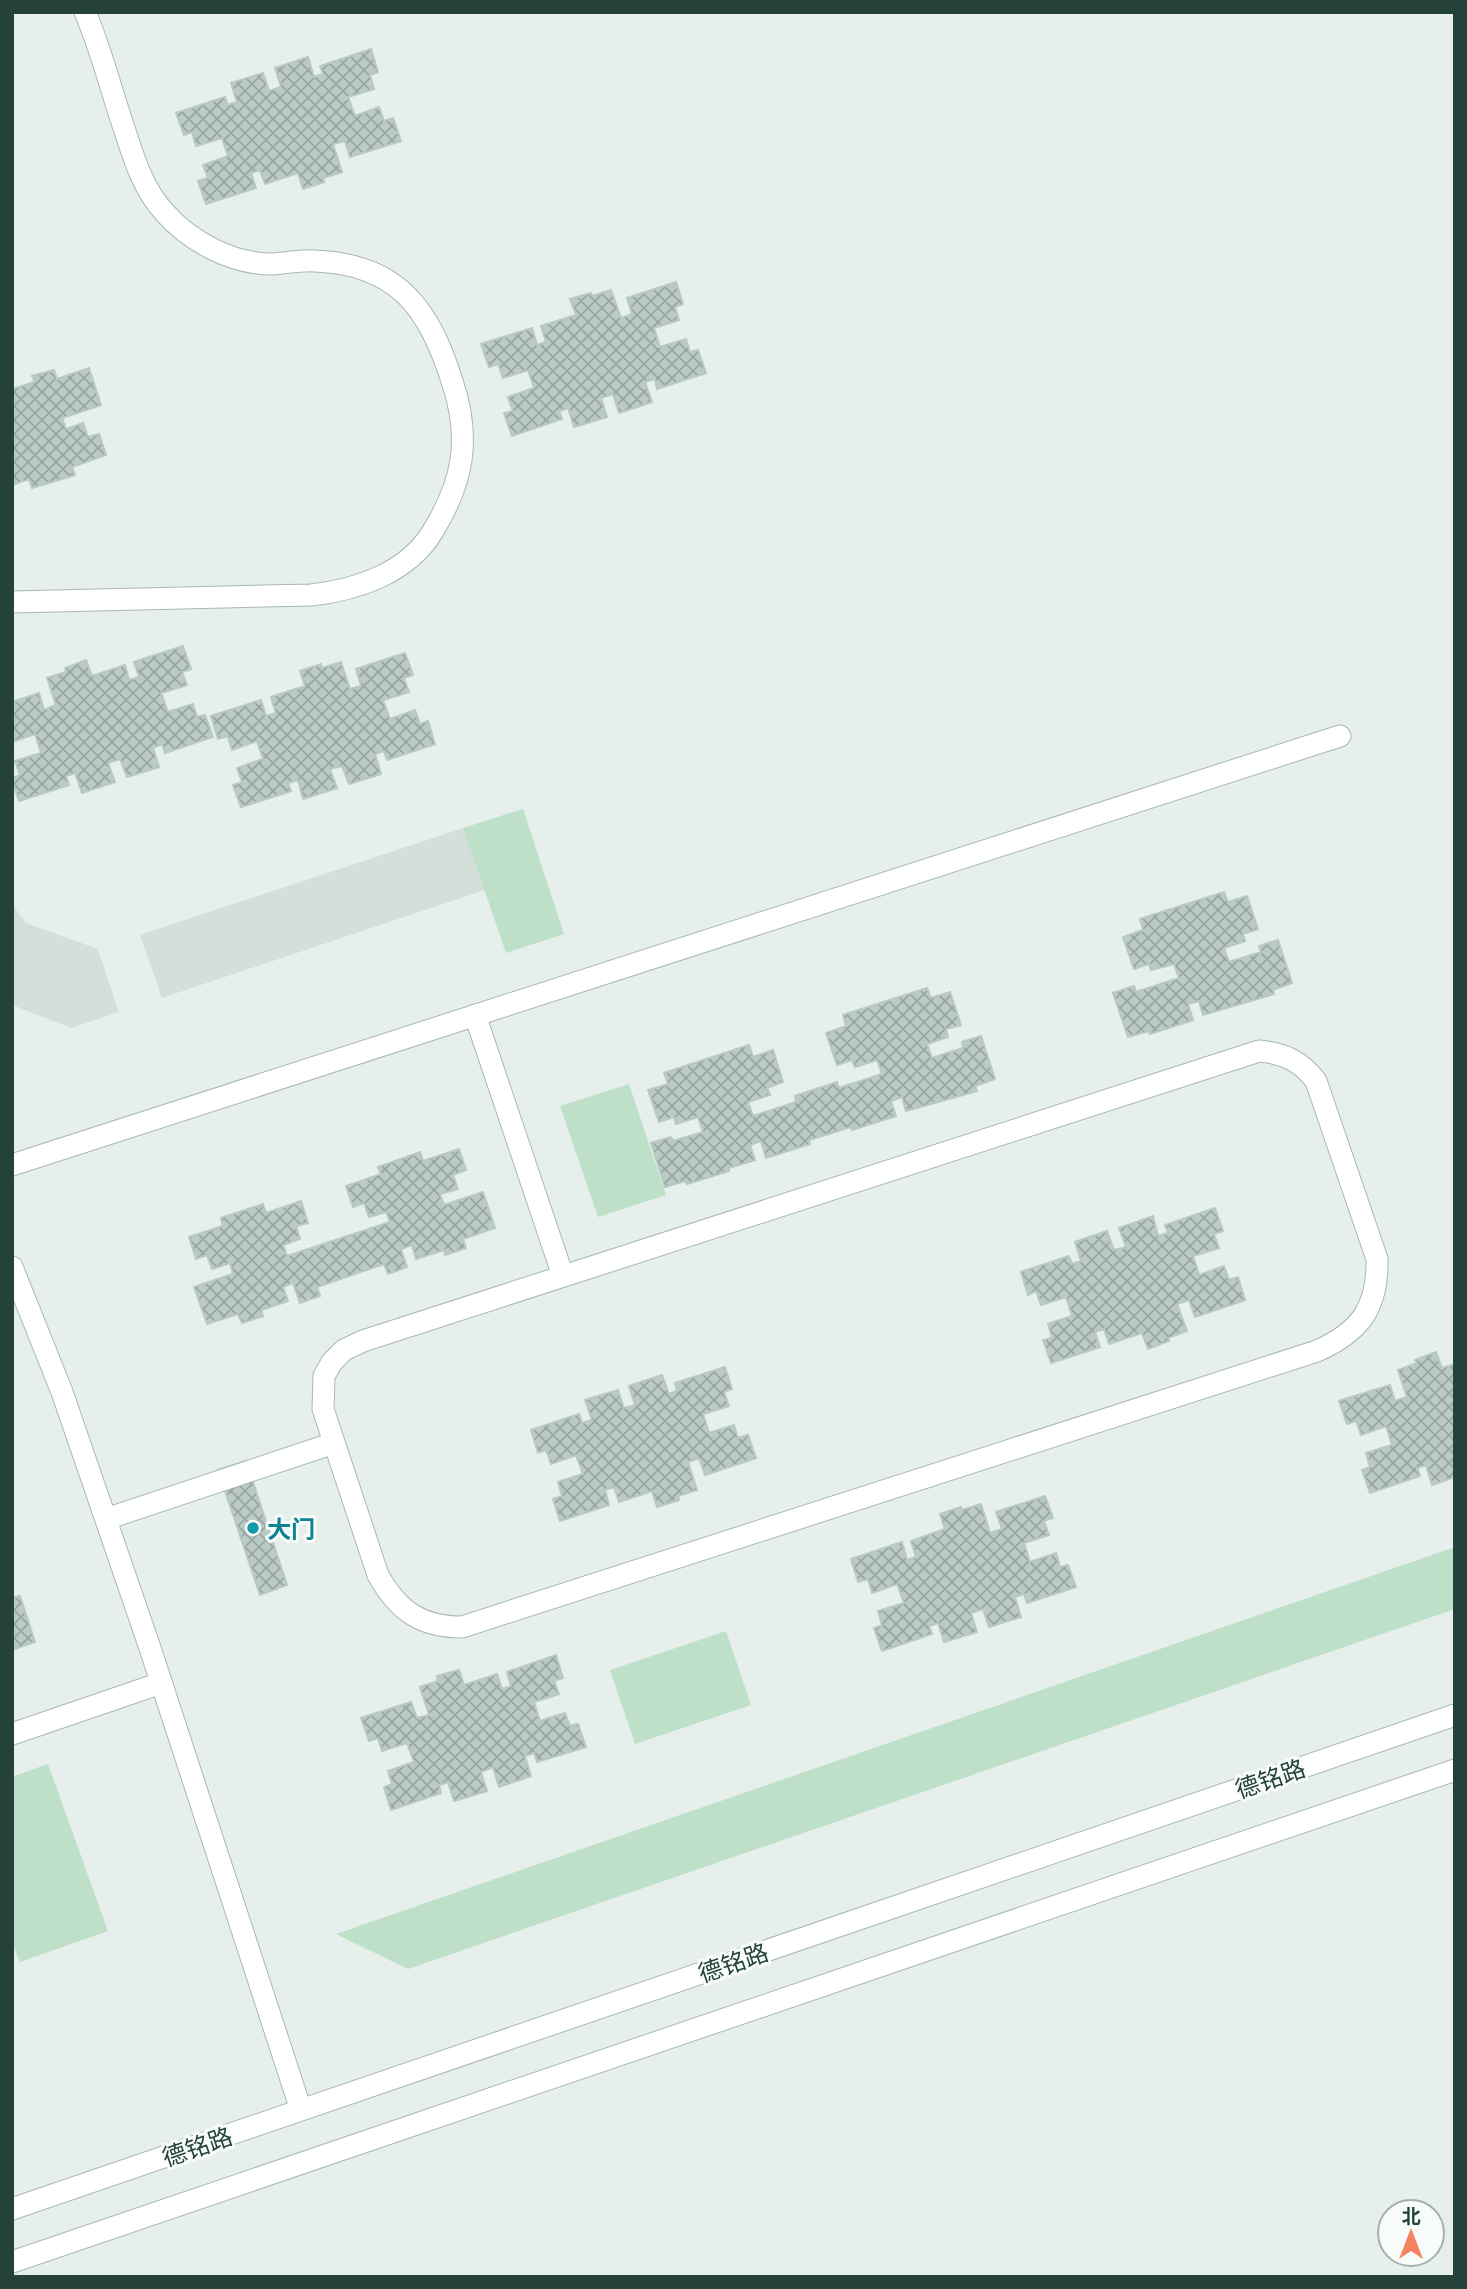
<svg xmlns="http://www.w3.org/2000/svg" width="1467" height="2289" font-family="Lato,'Noto Sans SC',sans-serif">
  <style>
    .built { fill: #d4dfda }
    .grass { fill: #bfe0c8 }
    .building { fill: url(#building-cross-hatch); stroke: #b8c9c2; stroke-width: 2 }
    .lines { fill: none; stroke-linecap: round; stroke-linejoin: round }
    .minor-casing { stroke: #a8b8b2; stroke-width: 23 }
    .minor { stroke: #fff; stroke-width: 21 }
    .culture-dot { fill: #0f9aa8; stroke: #f7fbf9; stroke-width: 2.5 }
    .labels { text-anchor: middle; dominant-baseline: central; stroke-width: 6; stroke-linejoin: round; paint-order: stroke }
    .culture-label { font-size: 24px; font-weight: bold; fill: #0d838f; stroke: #f7fbf9; text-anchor: start }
    .street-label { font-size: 24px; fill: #24423a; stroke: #f7fbf9 }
  </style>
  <defs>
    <pattern id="building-cross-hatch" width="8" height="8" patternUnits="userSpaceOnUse" patternTransform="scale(1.75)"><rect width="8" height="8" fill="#bbcac4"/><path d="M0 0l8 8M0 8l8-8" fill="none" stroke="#98a6a0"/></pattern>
  </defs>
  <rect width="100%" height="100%" fill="#e6efeb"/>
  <!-- built -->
  <path class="built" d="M 463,828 L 485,890 L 162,998 L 140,935 Z
    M 12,904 L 26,923 L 98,949 L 119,1012 L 71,1028 L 12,1005 Z"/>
  <!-- grass -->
  <path class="grass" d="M 523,809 L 564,934 L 506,953 L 463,828 Z
    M 629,1084 L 666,1195 L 598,1217 L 560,1106 Z
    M 1455,1547 L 1455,1609 L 408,1969 L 336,1934 Z
    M 726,1631 L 751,1705 L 635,1744 L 610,1670 Z
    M 48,1764 L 108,1931 L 20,1962 L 12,1942 L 12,1777 Z"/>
  <!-- building -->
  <path class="building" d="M 371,49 L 378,72 L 370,75 L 374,89 L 348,97 L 355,116 L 379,107 L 384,121 L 393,118 L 401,141 L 350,157 L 345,141 L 333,144 L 342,172 L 323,178 L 324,182 L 303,189 L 298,173 L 265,184 L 260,170 L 251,173 L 256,188 L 206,204 L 198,181 L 208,178 L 203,165 L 228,156 L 222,138 L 196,146 L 192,132 L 184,135 L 176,113 L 225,97 L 228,105 L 237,102 L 231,83 L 263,73 L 269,91 L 281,87 L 275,68 L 308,57 L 314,77 L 323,74 L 320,66 Z
    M 676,282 L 683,304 L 675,307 L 679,320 L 654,328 L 660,347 L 686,339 L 690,352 L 698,350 L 706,373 L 657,389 L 655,379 L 645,382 L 652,402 L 619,413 L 613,394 L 601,398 L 607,417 L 574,427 L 568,408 L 559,411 L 562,419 L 512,436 L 504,413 L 513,411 L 508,397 L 534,388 L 528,370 L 503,378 L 498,364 L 489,367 L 481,344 L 532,328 L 537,345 L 546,342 L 541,326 L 576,315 L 570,299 L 591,293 L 592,296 L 611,290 L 621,318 L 632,314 L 627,298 Z
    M 89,368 L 101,405 L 62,418 L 66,429 L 83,423 L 88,437 L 99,434 L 106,455 L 72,467 L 75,475 L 32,488 L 29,479 L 12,485 L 12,389 L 35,382 L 32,376 L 54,370 L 57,379 Z
    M 183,646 L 191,669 L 182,672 L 187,685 L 161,693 L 168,712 L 193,704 L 197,717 L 205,715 L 213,737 L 165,753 L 162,744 L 153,748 L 159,767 L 127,777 L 120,759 L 108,763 L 115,782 L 82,793 L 75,773 L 66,776 L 69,785 L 19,801 L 12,780 L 12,778 L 20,775 L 15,761 L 41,753 L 35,734 L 12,742 L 12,702 L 39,693 L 44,710 L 56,705 L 47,678 L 66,672 L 65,668 L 86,660 L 92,676 L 125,665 L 129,680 L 139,677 L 134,662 Z
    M 405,653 L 413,675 L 404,678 L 409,692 L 383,700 L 390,719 L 415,710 L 420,724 L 428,721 L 435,744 L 387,760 L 384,751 L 375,754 L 381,774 L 349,784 L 342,766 L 330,769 L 337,788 L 303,799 L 298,780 L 288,783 L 291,791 L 241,807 L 233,785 L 242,782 L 237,768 L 263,759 L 257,741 L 232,750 L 228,736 L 218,739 L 211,716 L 261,700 L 266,716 L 276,713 L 271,697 L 305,686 L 300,671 L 321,664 L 322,668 L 341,662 L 350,689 L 361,686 L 356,669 Z
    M 1224,892 L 1228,902 L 1247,896 L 1258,929 L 1243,934 L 1245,941 L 1224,948 L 1229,962 L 1261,952 L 1259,946 L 1278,940 L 1292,983 L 1273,990 L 1274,994 L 1203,1015 L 1199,1001 L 1188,1004 L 1193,1020 L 1150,1034 L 1149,1031 L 1128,1037 L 1113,993 L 1134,986 L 1136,992 L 1179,978 L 1174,964 L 1151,970 L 1149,964 L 1134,969 L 1123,937 L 1143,930 L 1140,919 Z
    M 927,988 L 931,998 L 950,992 L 961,1025 L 946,1029 L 948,1037 L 927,1044 L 932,1058 L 963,1048 L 962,1042 L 981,1036 L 995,1079 L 975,1086 L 977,1091 L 906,1111 L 902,1097 L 891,1101 L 896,1116 L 852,1130 L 851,1127 L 809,1140 L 810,1144 L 766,1158 L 761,1141 L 750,1145 L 755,1160 L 729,1168 L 729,1171 L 687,1184 L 685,1181 L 665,1187 L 651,1143 L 671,1137 L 673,1141 L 703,1132 L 698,1117 L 676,1124 L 674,1117 L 659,1122 L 648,1090 L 668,1084 L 664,1073 L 749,1045 L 753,1057 L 773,1050 L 783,1082 L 767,1088 L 770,1095 L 748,1102 L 753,1116 L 796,1102 L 795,1096 L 837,1082 L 839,1088 L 882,1074 L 877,1060 L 855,1067 L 852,1060 L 837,1065 L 826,1033 L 846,1026 L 843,1015 Z
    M 459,1149 L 466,1170 L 453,1175 L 458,1189 L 440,1194 L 444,1205 L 483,1192 L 495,1228 L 463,1239 L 466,1248 L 445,1255 L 444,1250 L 416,1259 L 412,1245 L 401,1249 L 407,1267 L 388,1274 L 384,1264 L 317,1287 L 320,1296 L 300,1303 L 293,1283 L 283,1287 L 288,1301 L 261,1310 L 263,1316 L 242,1323 L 238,1314 L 207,1324 L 194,1287 L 233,1274 L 230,1263 L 212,1269 L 207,1255 L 196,1259 L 189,1237 L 223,1226 L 221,1218 L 263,1204 L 266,1213 L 301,1201 L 308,1223 L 296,1226 L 300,1239 L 283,1245 L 287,1256 L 390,1222 L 386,1212 L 369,1217 L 364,1203 L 353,1207 L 346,1186 L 381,1174 L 378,1167 L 420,1152 L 423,1161 Z
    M 1215,1208 L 1223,1231 L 1214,1234 L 1219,1248 L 1193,1256 L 1199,1275 L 1224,1266 L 1229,1280 L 1238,1277 L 1245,1300 L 1195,1317 L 1189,1300 L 1177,1304 L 1187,1331 L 1168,1338 L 1169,1341 L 1148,1349 L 1142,1333 L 1109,1344 L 1104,1329 L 1095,1332 L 1100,1347 L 1051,1363 L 1043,1340 L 1052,1338 L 1048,1324 L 1072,1316 L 1066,1297 L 1041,1305 L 1036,1291 L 1028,1295 L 1021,1272 L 1069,1256 L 1072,1264 L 1081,1261 L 1075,1242 L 1107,1231 L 1114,1250 L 1126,1247 L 1119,1228 L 1153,1216 L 1158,1236 L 1168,1233 L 1165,1225 Z
    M 1436,1352 L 1442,1368 L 1455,1364 L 1455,1477 L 1432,1485 L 1426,1465 L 1417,1468 L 1420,1476 L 1370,1493 L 1362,1470 L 1370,1467 L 1366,1453 L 1392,1445 L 1386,1426 L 1361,1435 L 1356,1421 L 1347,1424 L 1339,1401 L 1390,1385 L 1395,1401 L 1407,1397 L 1398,1370 L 1417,1363 L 1415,1360 Z
    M 725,1367 L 732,1389 L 724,1392 L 729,1406 L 703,1414 L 709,1433 L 734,1425 L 738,1438 L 748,1435 L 756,1458 L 705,1475 L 699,1458 L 688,1462 L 697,1490 L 678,1496 L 679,1500 L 657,1507 L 652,1491 L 619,1502 L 614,1487 L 605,1490 L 609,1505 L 560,1521 L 553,1499 L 562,1496 L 558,1482 L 583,1474 L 576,1455 L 551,1464 L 546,1450 L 538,1453 L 531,1430 L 579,1414 L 582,1423 L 592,1420 L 585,1400 L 618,1390 L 624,1408 L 635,1405 L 629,1386 L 662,1375 L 669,1394 L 677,1391 L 675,1383 Z
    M 246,1461 L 287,1585 L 260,1595 L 218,1470 Z
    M 1045,1496 L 1053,1518 L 1044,1521 L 1049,1535 L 1024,1543 L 1030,1562 L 1056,1553 L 1060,1567 L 1068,1565 L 1076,1587 L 1027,1603 L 1024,1594 L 1015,1597 L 1021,1617 L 989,1627 L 983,1609 L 971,1613 L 977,1632 L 944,1642 L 938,1623 L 929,1626 L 932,1634 L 882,1651 L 874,1628 L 882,1625 L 878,1611 L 904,1603 L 897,1584 L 872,1593 L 868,1579 L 858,1582 L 851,1559 L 902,1542 L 907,1560 L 916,1557 L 911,1541 L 945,1529 L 940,1514 L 961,1507 L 962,1510 L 981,1504 L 990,1533 L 1002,1529 L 996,1512 Z
    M 20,1596 L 35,1642 L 15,1649 L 12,1640 L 12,1598 Z
    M 556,1655 L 563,1678 L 554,1681 L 559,1694 L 534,1702 L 540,1721 L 565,1713 L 570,1726 L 578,1724 L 586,1747 L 537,1762 L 534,1753 L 525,1756 L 531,1776 L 499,1787 L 493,1767 L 481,1772 L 487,1791 L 454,1801 L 448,1782 L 439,1785 L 441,1793 L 391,1810 L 384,1787 L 392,1784 L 388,1771 L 414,1762 L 407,1743 L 382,1751 L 378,1738 L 369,1741 L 361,1718 L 411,1702 L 417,1718 L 429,1715 L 420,1687 L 438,1681 L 437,1676 L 459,1670 L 464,1685 L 497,1674 L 502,1689 L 511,1686 L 507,1672 Z"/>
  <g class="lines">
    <defs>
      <path id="minor" d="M 12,602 L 311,595 C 357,590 408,573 433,531 C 463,482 471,440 453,384 C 430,310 399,264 315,261 C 301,260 286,263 272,264 C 232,264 191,242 165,213 C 143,189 134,159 124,128 C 111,90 101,49 85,12
        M 475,1015 L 563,1276
        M 1259,1051 C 1283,1053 1301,1061 1316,1081 L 1377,1259 C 1378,1308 1360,1332 1317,1351 L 462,1627 C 421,1627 398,1611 378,1575 L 323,1409 L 324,1376 L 332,1362 L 344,1350 L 363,1341 Z
        M 12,1165 L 1340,736
        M 12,1267 L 62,1392 L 150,1648 L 301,2110
        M 106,1519 L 334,1443
        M 12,1734 L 161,1683
        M 12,2209 L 1455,1715
        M 12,2262 L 1455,1770"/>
    </defs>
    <!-- minor casing -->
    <use href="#minor" class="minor-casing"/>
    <!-- minor -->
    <use href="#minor" class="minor"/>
  </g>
  <!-- markers -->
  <circle class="culture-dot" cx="253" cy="1528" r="7"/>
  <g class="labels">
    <!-- culture labels -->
    <g class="culture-label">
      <text x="267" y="1528">大门</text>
    </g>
    <!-- street labels -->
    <g class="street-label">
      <text transform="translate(1270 1778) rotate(-19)">德铭路</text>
      <text transform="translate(733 1962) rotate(-19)">德铭路</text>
      <text transform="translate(197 2146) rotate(-19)">德铭路</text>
    </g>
  </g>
  <!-- border -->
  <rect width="1467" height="2289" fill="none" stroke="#24423a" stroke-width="28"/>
  <!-- north arrow -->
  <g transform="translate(1411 2233)"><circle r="33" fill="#f7fbf9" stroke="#a3b1ad" stroke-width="2"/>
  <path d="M0-5L12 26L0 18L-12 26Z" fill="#f4845f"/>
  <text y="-10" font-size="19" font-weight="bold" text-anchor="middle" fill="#24423a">北</text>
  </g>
</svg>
